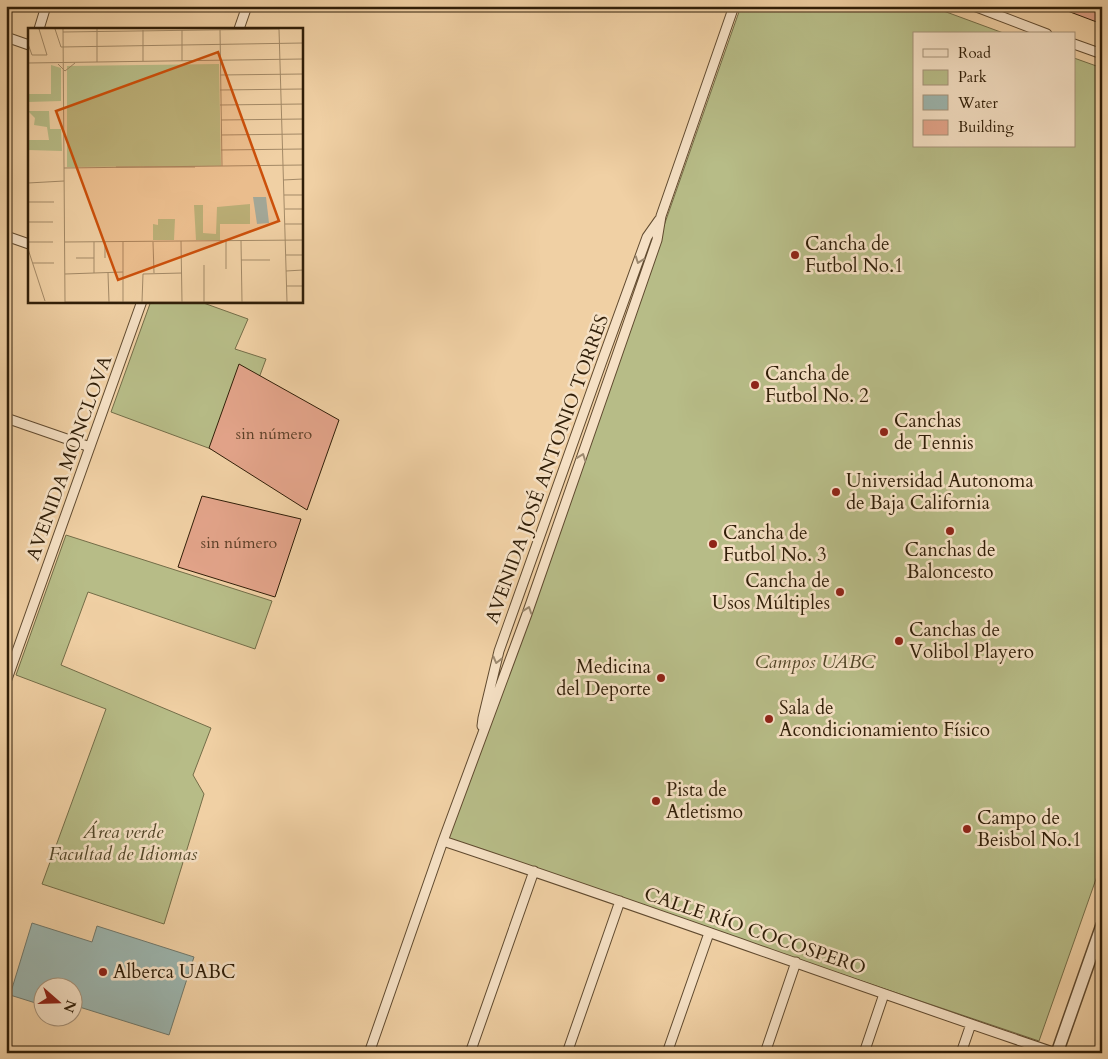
<svg xmlns="http://www.w3.org/2000/svg" width="1108" height="1059" font-family="Cardo,serif">
  <style>
    .green { fill: #b7bc87; stroke: #746d48 }
    .water { fill: #9cb5ae; stroke: #71796c }
    .building { fill: #e3a48a; stroke: #301e08 }
    .lines { fill: none; stroke-linecap: round; stroke-linejoin: round }
    .minor-casing { stroke: #604a2f; stroke-width: 11 }
    .tertiary-casing { stroke: #604a2f; stroke-width: 14 }
    .minor { stroke: #f5e0c4; stroke-width: 9 }
    .tertiary { stroke: #f5e0c4; stroke-width: 11 }
    .oneway { stroke: #9c896f }
    .poi-dot { fill: #8f2418; stroke: #f5e0c4; stroke-width: 2 }
    .labels { text-anchor: middle; dominant-baseline: central; stroke-width: 5; stroke-linejoin: round; paint-order: stroke }
    .number-label { font-size: 16px; fill: #5d4028 }
    .poi-label { font-size: 19px; fill: #301e08; stroke: #f5e0c4; text-anchor: start }
    .street-label { font-size: 19px; fill: #301e08; stroke: #f5e0c4 }
    .park-label { font-size: 19px; font-style: italic; fill: #524628; stroke: #f5e0c4 }
    .inset-road { fill: none; stroke: #a38966; stroke-width: 1 }
    .view { fill: #cc500b; fill-opacity: 0.15; stroke: #cc500b; stroke-width: 2.5 }
    .inset-edge { fill: none; stroke: #301e08; stroke-width: 2.5 }
  </style>
  <rect width="100%" height="100%" fill="#f0d0a4"/>
  <filter id="stains"><feTurbulence type="fractalNoise" baseFrequency=".004" numOctaves="4"/><feColorMatrix values="0 0 0 0 .2 0 0 0 0 .09 0 0 0 0 .02 0 0 0 .5 -.17"/></filter>
  <radialGradient id="worn" r=".72"><stop offset=".6" stop-color="#630" stop-opacity="0"/><stop offset="1" stop-color="#630" stop-opacity=".3"/></radialGradient>
  <!-- green -->
  <path class="green" d="M 741,6 L 930,6 L 1006,34 L 914,34 L 914,146 L 1074,146 L 1074,58 L 1102,68 L 1102,862 L 1039,1041 L 444,840 L 598,414 Z
    M 151,301 L 198,301 L 248,319 L 235,349 L 266,359 L 230,456 L 111,412 Z
    M 66,535 L 272,601 L 255,649 L 88,592 L 61,665 L 211,728 L 193,775 L 204,794 L 164,924 L 42,884 L 106,709 L 16,675 Z"/>
  <!-- water -->
  <path class="water" d="M 32,923 L 92,942 L 97,926 L 194,957 L 169,1035 L 73,1005 L 72,986 L 42,986 L 42,1005 L 10,995 Z"/>
  <!-- building -->
  <path class="building" d="M 1057,6 L 1102,6 L 1102,24 L 1057,7 Z
    M 239,364 L 339,420 L 307,510 L 209,448 Z
    M 202,496 L 301,519 L 275,597 L 178,567 Z"/>
  <g class="lines">
    <defs>
      <path id="minor" d="M 974,6 L 1047,34
        M 39,29 L 46,6
        M 239,29 L 247,6
        M 6,37 L 29,45
        M 1074,44 L 1102,54
        M 6,236 L 29,244
        M 6,418 L 90,447
        M 6,682 L 142,301
        M 482,726 L 483,718 L 499,651 L 601,364 L 647,237 L 659,220
        M 443,841 C 648,909 851,984 1056,1053
        M 369,1053 L 443,841 L 527,614 L 613,367 L 657,240 L 661,216 L 734,6
        M 470,1053 L 534,871
        M 567,1053 L 620,901
        M 667,1053 L 709,933
        M 765,1053 L 796,962
        M 864,1053 L 884,994
        M 961,1053 L 971,1024"/>
      <path id="tertiary" d="M 1057,1053 L 1102,925"/>
    </defs>
    <!-- minor casing -->
    <use href="#minor" class="minor-casing"/>
    <!-- tertiary casing -->
    <use href="#tertiary" class="tertiary-casing"/>
    <!-- minor -->
    <use href="#minor" class="minor"/>
    <!-- tertiary -->
    <use href="#tertiary" class="tertiary"/>
  </g>
  <!-- one-way arrows -->
  <defs><path id="oneway-chevron" d="M-2-3.5L2.5 0L-2 3.5" fill="none" stroke-width="1.6" stroke-linecap="round" stroke-linejoin="round" transform="scale(1.25)"/></defs>
  <g class="oneway">
    <use href="#oneway-chevron" transform="translate(639 260) rotate(110)"/>
    <use href="#oneway-chevron" transform="translate(582 457) rotate(-70)"/>
    <use href="#oneway-chevron" transform="translate(528 610) rotate(-71)"/>
    <use href="#oneway-chevron" transform="translate(497 660) rotate(104)"/>
  </g>
  <!-- markers -->
  <g class="poi-dot">
    <circle cx="795" cy="255" r="5"/>
    <circle cx="755" cy="385" r="5"/>
    <circle cx="884" cy="432" r="5"/>
    <circle cx="836" cy="492" r="5"/>
    <circle cx="950" cy="531" r="5"/>
    <circle cx="713" cy="544" r="5"/>
    <circle cx="840" cy="592" r="5"/>
    <circle cx="899" cy="641" r="5"/>
    <circle cx="661" cy="678" r="5"/>
    <circle cx="769" cy="719" r="5"/>
    <circle cx="656" cy="801" r="5"/>
    <circle cx="967" cy="829" r="5"/>
    <circle cx="103" cy="972" r="5"/>
  </g>
  <g class="labels">
    <!-- number labels -->
    <g class="number-label">
      <text x="274" y="434">sin número</text>
      <text x="239" y="543">sin número</text>
    </g>
    <!-- poi labels -->
    <g class="poi-label">
      <text x="805" y="244">Cancha de<tspan x="805" dy="22">Futbol No.1</tspan></text>
      <text x="765" y="374">Cancha de<tspan x="765" dy="22">Futbol No. 2</tspan></text>
      <text x="894" y="421">Canchas<tspan x="894" dy="22">de Tennis</tspan></text>
      <text x="846" y="481">Universidad Autonoma<tspan x="846" dy="22">de Baja California</tspan></text>
      <text x="723" y="533">Cancha de<tspan x="723" dy="22">Futbol No. 3</tspan></text>
      <text x="950" y="550" text-anchor="middle">Canchas de<tspan x="950" dy="22">Baloncesto</tspan></text>
      <text x="830" y="581" text-anchor="end">Cancha de<tspan x="830" dy="22">Usos Múltiples</tspan></text>
      <text x="909" y="630">Canchas de<tspan x="909" dy="22">Volibol Playero</tspan></text>
      <text x="651" y="667" text-anchor="end">Medicina<tspan x="651" dy="22">del Deporte</tspan></text>
      <text x="779" y="708">Sala de<tspan x="779" dy="22">Acondicionamiento Físico</tspan></text>
      <text x="666" y="790">Pista de<tspan x="666" dy="22">Atletismo</tspan></text>
      <text x="977" y="818">Campo de<tspan x="977" dy="22">Beisbol No.1</tspan></text>
      <text x="113" y="972">Alberca UABC</text>
    </g>
    <!-- street labels -->
    <g class="street-label">
      <text transform="translate(69 458) rotate(-70)">AVENIDA MONCLOVA</text>
      <text transform="translate(547 469) rotate(-70)">AVENIDA JOSÉ ANTONIO TORRES</text>
      <text transform="translate(755 931) rotate(19)">CALLE RÍO COCOSPERO</text>
    </g>
    <!-- park labels -->
    <g class="park-label">
      <text x="815" y="662">Campos UABC</text>
      <text x="123" y="832">Área verde<tspan x="123" dy="22">Facultad de Idiomas</tspan></text>
    </g>
  </g>
  <!-- overview -->
  <g transform="translate(28 28)">
    <rect width="275" height="275" fill="#f0d0a4"/>
    <path d="M 191,36 L 193,138 L 39,139 L 39,38 ZM 23,37 L 33,40 L 33,73 L 0,74 L 0,66 L 23,66 ZM 0,83 L 21,83 L 22,101 L 33,101 L 34,123 L 0,122 L 0,112 L 21,112 L 19,99 L 6,97 L 7,90 ZM 222,176 L 222,196 L 192,196 L 192,212 L 168,212 L 166,177 L 175,177 L 175,205 L 188,206 L 189,179 ZM 130,191 L 147,191 L 146,212 L 125,212 L 125,196 L 130,197 Z" fill="#b7bc87"/>
    <path d="M 225,169 L 238,169 L 241,195 L 229,196 Z" fill="#9cb5ae"/>
    <path class="inset-road" d="M 27,1 L 33,19 L 275,15M 35,1 L 37,274M 69,1 L 69,34M 251,1 L 259,274M 115,2 L 115,33M 154,2 L 154,33M 192,2 L 194,138M 35,4 L 251,1M 0,16 L 4,27 L 19,27 L 11,1M 0,35 L 275,31M 30,36 L 37,43 L 47,35M 192,47 L 275,46M 192,62 L 275,61M 192,77 L 275,76M 193,92 L 275,91M 193,107 L 275,106M 193,122 L 275,121M 88,139 L 167,139M 36,140 L 275,137M 255,152 L 275,151M 0,155 L 36,153M 256,167 L 275,167M 0,174 L 26,174M 257,181 L 275,181M 0,194 L 25,194M 257,196 L 275,196M 153,213 L 154,274M 198,213 L 198,241M 213,213 L 214,274M 1,214 L 25,214M 37,214 L 275,212M 77,214 L 77,230M 95,214 L 95,274M 125,214 L 126,245M 0,221 L 17,273M 258,227 L 275,227M 48,230 L 66,230M 213,232 L 242,232M 5,235 L 26,235M 176,237 L 176,274M 258,243 L 275,242M 66,245 L 66,214M 80,245 L 81,274M 37,246 L 95,244M 259,258 L 275,258M 37,274 L 275,274M 114,274 L 115,246 L 154,245"/>
    <path class="view" d="M 190,24 L 251,193 L 90,252 L 28,83 Z"/>
    <rect width="275" height="275" class="inset-edge"/>
  </g>
  <!-- margin -->
  <rect width="1108" height="1059" fill="none" stroke="#f0d0a4" stroke-width="25"/>
  <rect x="8" y="8" width="1093" height="1044" fill="none" stroke="#301e08" stroke-width="2.5"/>
  <rect x="12" y="12" width="1083" height="1034" fill="none" stroke="#301e08"/>
  <!-- legend -->
  <rect x="913" y="32" width="162" height="115" fill="#f5e0c4" stroke="#a69279"/>
  <rect x="923" y="49" width="25" height="8" fill="#f5e0c4" stroke="#a69279"/>
  <text x="958" y="58" font-size="15" fill="#301e08">Road</text>
  <rect x="923" y="70" width="25" height="15" fill="#b7bc87" stroke="#a69279"/>
  <text x="958" y="82" font-size="15" fill="#301e08">Park</text>
  <rect x="923" y="95" width="25" height="15" fill="#9cb5ae" stroke="#a69279"/>
  <text x="958" y="108" font-size="15" fill="#301e08">Water</text>
  <rect x="923" y="120" width="25" height="15" fill="#e3a48a" stroke="#a69279"/>
  <text x="958" y="132" font-size="15" fill="#301e08">Building</text>
  <!-- north arrow -->
  <g transform="translate(58 1002) rotate(110)"><circle r="24" fill="#f5e0c4" stroke="#a69279"/>
  <path d="M0-4L9 19L0 12L-9 19Z" fill="#8f2418"/>
  <text y="-8" font-size="14" font-weight="bold" text-anchor="middle" fill="#301e08">N</text>
  </g>
  <rect width="100%" height="100%" filter="url(#stains)"/>
  <rect width="100%" height="100%" fill="url(#worn)"/>
</svg>
